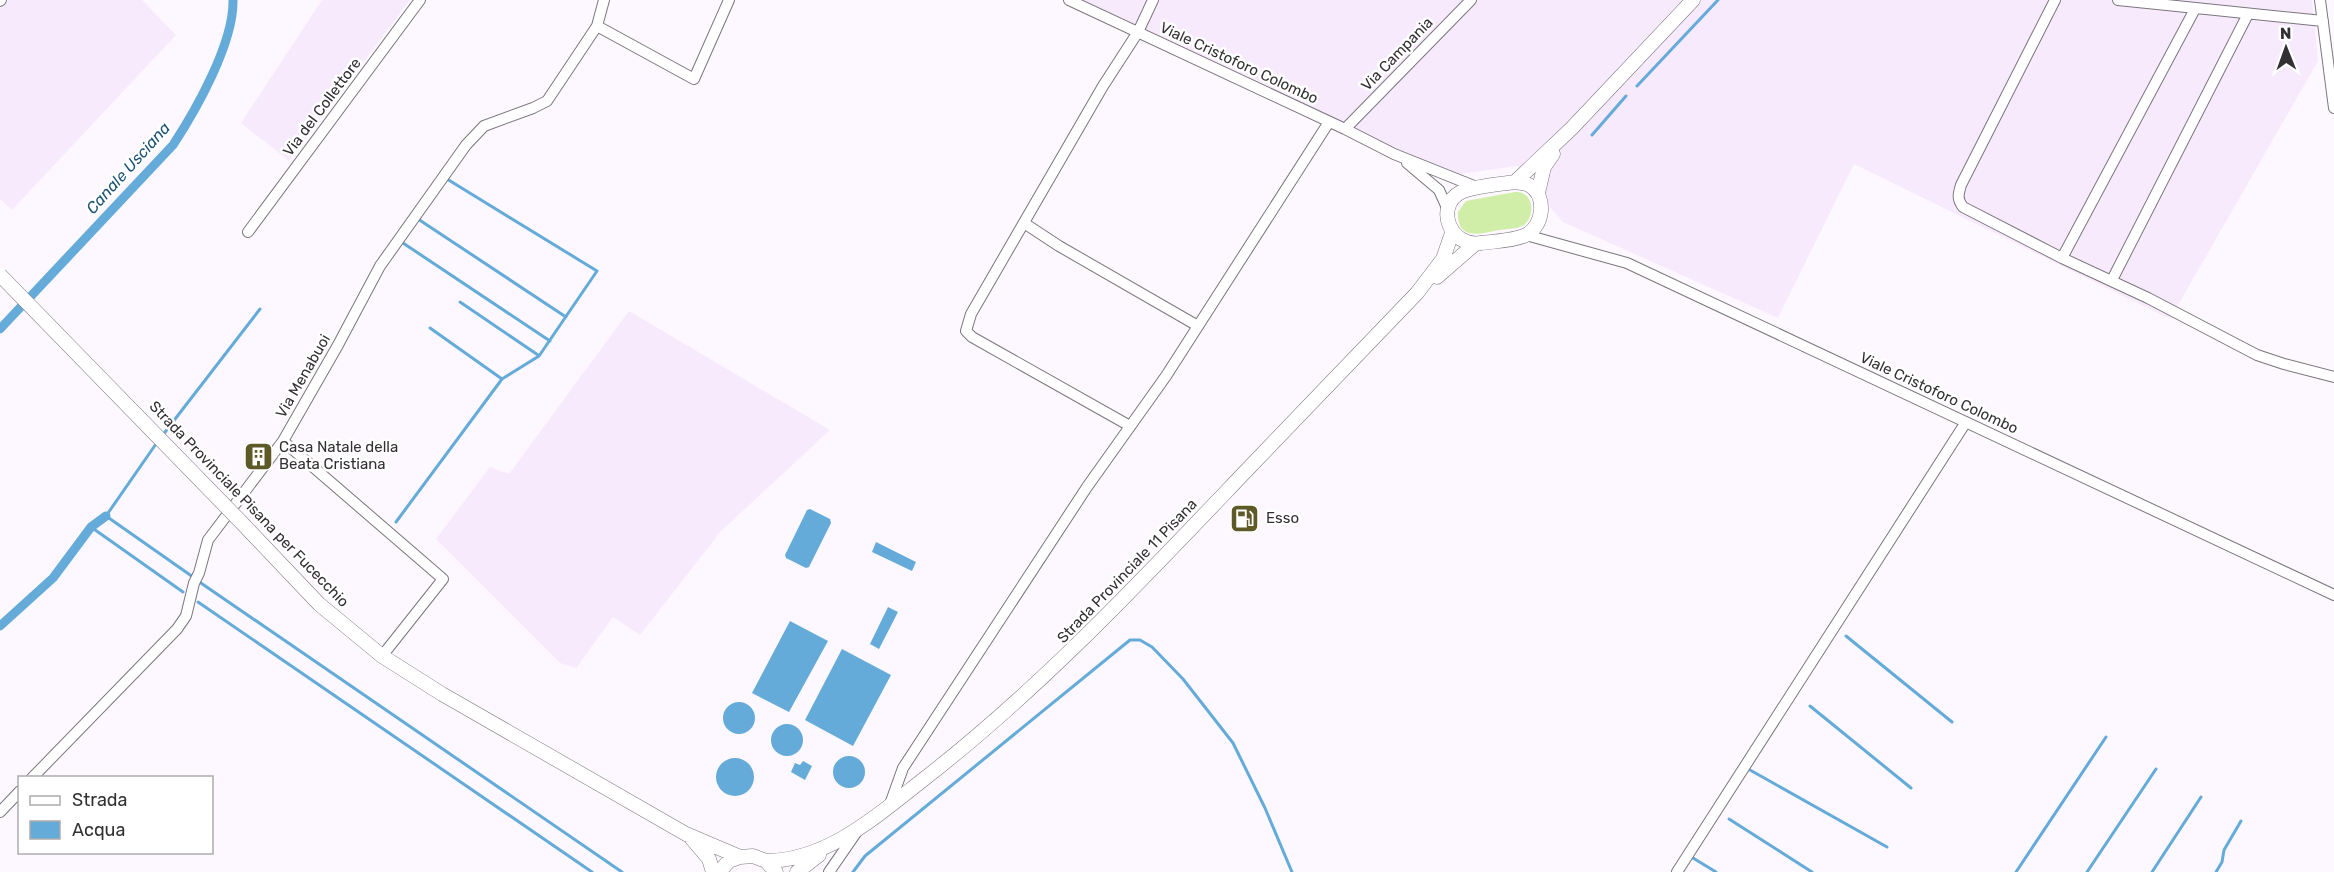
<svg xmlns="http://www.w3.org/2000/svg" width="2334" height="872" font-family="Rubik,sans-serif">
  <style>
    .industrial { fill: #f8eafd }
    .green { fill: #d0eea7 }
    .water { fill: #64abd9 }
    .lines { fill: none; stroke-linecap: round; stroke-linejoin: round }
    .stream { stroke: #64abd9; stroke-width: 3 }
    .canal { stroke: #64abd9; stroke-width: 9 }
    .minor-casing { stroke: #7b767d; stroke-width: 12 }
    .major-casing { stroke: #7b767d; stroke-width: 15 }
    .minor { stroke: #fff; stroke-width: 10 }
    .major { stroke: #fff; stroke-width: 14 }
    .major-bridge-casing { stroke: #7b767d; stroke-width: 15; stroke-linecap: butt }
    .major-bridge { stroke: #fff; stroke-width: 14 }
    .labels { text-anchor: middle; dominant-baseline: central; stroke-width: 5; stroke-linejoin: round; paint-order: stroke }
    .street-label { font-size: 15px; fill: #333033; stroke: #fff }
    .poi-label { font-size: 15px; fill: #333033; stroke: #fff; text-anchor: start }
    .water-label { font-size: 16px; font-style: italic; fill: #1d5373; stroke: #fff }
  </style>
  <rect width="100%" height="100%" fill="#fdf7ff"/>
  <!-- industrial -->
  <path class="industrial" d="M 9,0 L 142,0 L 176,35 L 12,210 L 0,199 L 0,9 Z
    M 322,0 L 410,0 L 289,161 L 241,123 Z
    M 1076,0 L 2312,0 L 2318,61 L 2170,319 L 1854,164 L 1778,318 L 1563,222 L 1549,206 L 1544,184 L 1517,166 L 1452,175 Z
    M 629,311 L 830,430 L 721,531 L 640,635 L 613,617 L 576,668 L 560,663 L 436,539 L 490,467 L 509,474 Z"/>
  <!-- green -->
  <path class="green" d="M 1515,192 C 1518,192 1521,192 1524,194 C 1535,200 1533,221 1522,226 C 1516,229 1506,229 1499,230 C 1479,234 1457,241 1458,212 L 1466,201 Z"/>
  <!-- water -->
  <path class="water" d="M 810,509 L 830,519 L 831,523 L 809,567 L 806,568 L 786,558 L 785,555 L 807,510 Z
    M 876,542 L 916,562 L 912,571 L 872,552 Z
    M 888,607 L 898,612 L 879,649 L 870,644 Z
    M 790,621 L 828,641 L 789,712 L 752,693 Z
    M 842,649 L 891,675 L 853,746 L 805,720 Z
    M723 718a16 16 0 1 1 32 0a16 16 0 1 1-32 0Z
    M771 740a16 16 0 1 1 32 0a16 16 0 1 1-32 0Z
    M833 772a16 16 0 1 1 32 0a16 16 0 1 1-32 0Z
    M716 777a19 19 0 1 1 38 0a19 19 0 1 1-38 0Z
    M 803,761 L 812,766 L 805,780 L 791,772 L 795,763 L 800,765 Z"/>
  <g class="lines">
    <!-- stream -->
    <path class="stream" d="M 1637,86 L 1718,0
      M 1592,135 L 1626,96
      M 418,219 L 566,317
      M 403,243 L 550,341
      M 460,302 L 538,355
      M 430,328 L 502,379
      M 162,436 L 260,309
      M 158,441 L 106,516 L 193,577
      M 396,522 L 502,379 L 539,356 L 597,271 L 447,179
      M 91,527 L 183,592
      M 198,581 L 622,872
      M 198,602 L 592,872
      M 1846,636 L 1952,722
      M 1810,706 L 1911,788
      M 1750,770 L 1887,847
      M 1729,819 L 1812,872
      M 1693,858 L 1716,872
      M 853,872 L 865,856 L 1130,640 L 1140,640 L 1152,647 L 1183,679 L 1233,743 L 1265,808 L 1292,872
      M 2016,872 L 2106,737
      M 2087,872 L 2156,769
      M 2152,872 L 2201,797
      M 2216,872 L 2222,862 L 2224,850 L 2241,821"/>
    <!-- canal -->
    <path class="canal" d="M 0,329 L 173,145 C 196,110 234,43 233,0
      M 0,626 L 53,578 L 91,527 L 106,516"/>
    <defs>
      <path id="minor" d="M 1069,0 L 1345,129 L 1394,154 L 1479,188
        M 2055,0 L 1961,185 C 1958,195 1957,199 1963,207 L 2062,258 L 2148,298 L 2257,355 L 2284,364 L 2334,377
        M 2118,0 L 2323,21
        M 2320,0 L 2334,108
        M 0,1 L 1,0
        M 597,26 L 694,79 L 729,0
        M 1345,129 L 1471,0
        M 1407,163 L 1439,190 L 1448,210
        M 1024,223 L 1059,246 L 1198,326
        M 248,232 L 420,0
        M 1526,235 L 1627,263 L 2334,595
        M 2062,258 L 2195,9
        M 2112,280 L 2248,14
        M 1130,426 L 972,337 L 966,331 L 971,314 L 1103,86 L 1138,32 L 1153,0
        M 283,441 L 443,579 L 382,656
        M 32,778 L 177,629 L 186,616 L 194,583 L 199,573 L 208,540 L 283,441 L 338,345 L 380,266 L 466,145 L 484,126 L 533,108 L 547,101 L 597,26 L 604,0
        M 889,807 L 903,768 L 1087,487 L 1166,376 L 1329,122
        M 0,812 L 20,791
        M 829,872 L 858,830
        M 1677,872 L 1966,422"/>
      <path id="major" d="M 1515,182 L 1572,128 L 1693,0
        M 1515,182 C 1519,183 1525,183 1529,185 C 1547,195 1544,226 1526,235 C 1514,241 1495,241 1481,243 C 1450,248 1434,206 1461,192 C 1474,186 1501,184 1515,182 Z
        M 1538,193 L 1544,167 L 1553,154
        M 1437,277 L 1475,244
        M 241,522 L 319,604 L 382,656 L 442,694 L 686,834 L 740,857 L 753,856 L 766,861 L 776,872
        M 692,839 L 709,859 L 713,872
        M 766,861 C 827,861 878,815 924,779 C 1041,688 1142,580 1244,473 C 1301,413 1359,353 1417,293 L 1443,259 L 1452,233
        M 719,872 L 729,861 L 740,857
        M 797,872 L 819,855"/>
    </defs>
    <!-- minor casing -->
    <use href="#minor" class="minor-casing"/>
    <!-- major casing -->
    <use href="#major" class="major-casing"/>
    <!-- minor -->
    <use href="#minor" class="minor"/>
    <!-- major -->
    <use href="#major" class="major"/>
    <defs>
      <path id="major-bridge" d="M 0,275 L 241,522"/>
    </defs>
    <!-- major-bridge casing -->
    <use href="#major-bridge" class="major-bridge-casing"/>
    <!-- major-bridge -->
    <use href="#major-bridge" class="major-bridge"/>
  </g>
  <!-- icons -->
  <defs>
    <symbol id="building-square" viewBox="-11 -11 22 22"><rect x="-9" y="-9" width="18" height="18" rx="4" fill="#5d5a27" stroke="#fff"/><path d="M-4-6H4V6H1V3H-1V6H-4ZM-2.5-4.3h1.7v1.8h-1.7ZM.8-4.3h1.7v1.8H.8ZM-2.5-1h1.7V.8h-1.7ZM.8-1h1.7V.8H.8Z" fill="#fff"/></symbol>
    <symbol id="fuel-square" viewBox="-11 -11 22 22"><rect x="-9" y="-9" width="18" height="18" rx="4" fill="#5d5a27" stroke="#fff"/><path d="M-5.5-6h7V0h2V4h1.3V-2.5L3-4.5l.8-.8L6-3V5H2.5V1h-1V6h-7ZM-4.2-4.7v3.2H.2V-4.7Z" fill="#fff"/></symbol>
  </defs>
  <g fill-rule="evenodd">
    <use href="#building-square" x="242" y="440" width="33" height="33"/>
    <use href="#fuel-square" x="1228" y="502" width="33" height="33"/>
  </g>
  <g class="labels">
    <!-- street labels -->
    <g class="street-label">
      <text transform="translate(1397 54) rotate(-46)">Via Campania</text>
      <text transform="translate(1239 63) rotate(25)">Viale Cristoforo Colombo</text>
      <text transform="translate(322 107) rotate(-53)">Via del Collettore</text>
      <text transform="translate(303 376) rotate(-60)">Via Menabuoi</text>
      <text transform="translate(1939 393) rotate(25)">Viale Cristoforo Colombo</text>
      <text transform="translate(249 504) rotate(46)">Strada Provinciale Pisana per Fucecchio</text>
      <text transform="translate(1127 571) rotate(-46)">Strada Provinciale 11 Pisana</text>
    </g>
    <!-- poi labels -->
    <g class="poi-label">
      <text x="279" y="447">Casa Natale della<tspan x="279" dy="17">Beata Cristiana</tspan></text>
      <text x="1266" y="518">Esso</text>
    </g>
    <!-- water labels -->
    <g class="water-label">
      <text transform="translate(128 168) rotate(-48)">Canale Usciana</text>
    </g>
  </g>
  <!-- legend -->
  <rect x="18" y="776" width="195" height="78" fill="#ffffff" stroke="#adacad" stroke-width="1.5"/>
  <rect x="30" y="796" width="30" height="9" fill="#ffffff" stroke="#adacad" stroke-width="1.5"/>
  <text x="72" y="806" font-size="18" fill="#333033">Strada</text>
  <rect x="30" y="821" width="30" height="18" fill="#64abd9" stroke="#adacad" stroke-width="1.5"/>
  <text x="72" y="836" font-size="18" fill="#333033">Acqua</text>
  <!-- north arrow -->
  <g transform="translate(2286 48) rotate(359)" stroke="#ffffff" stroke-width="4.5" paint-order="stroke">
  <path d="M0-4.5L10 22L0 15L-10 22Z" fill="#333033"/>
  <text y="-9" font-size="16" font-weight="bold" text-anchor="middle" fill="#333033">N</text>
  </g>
</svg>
